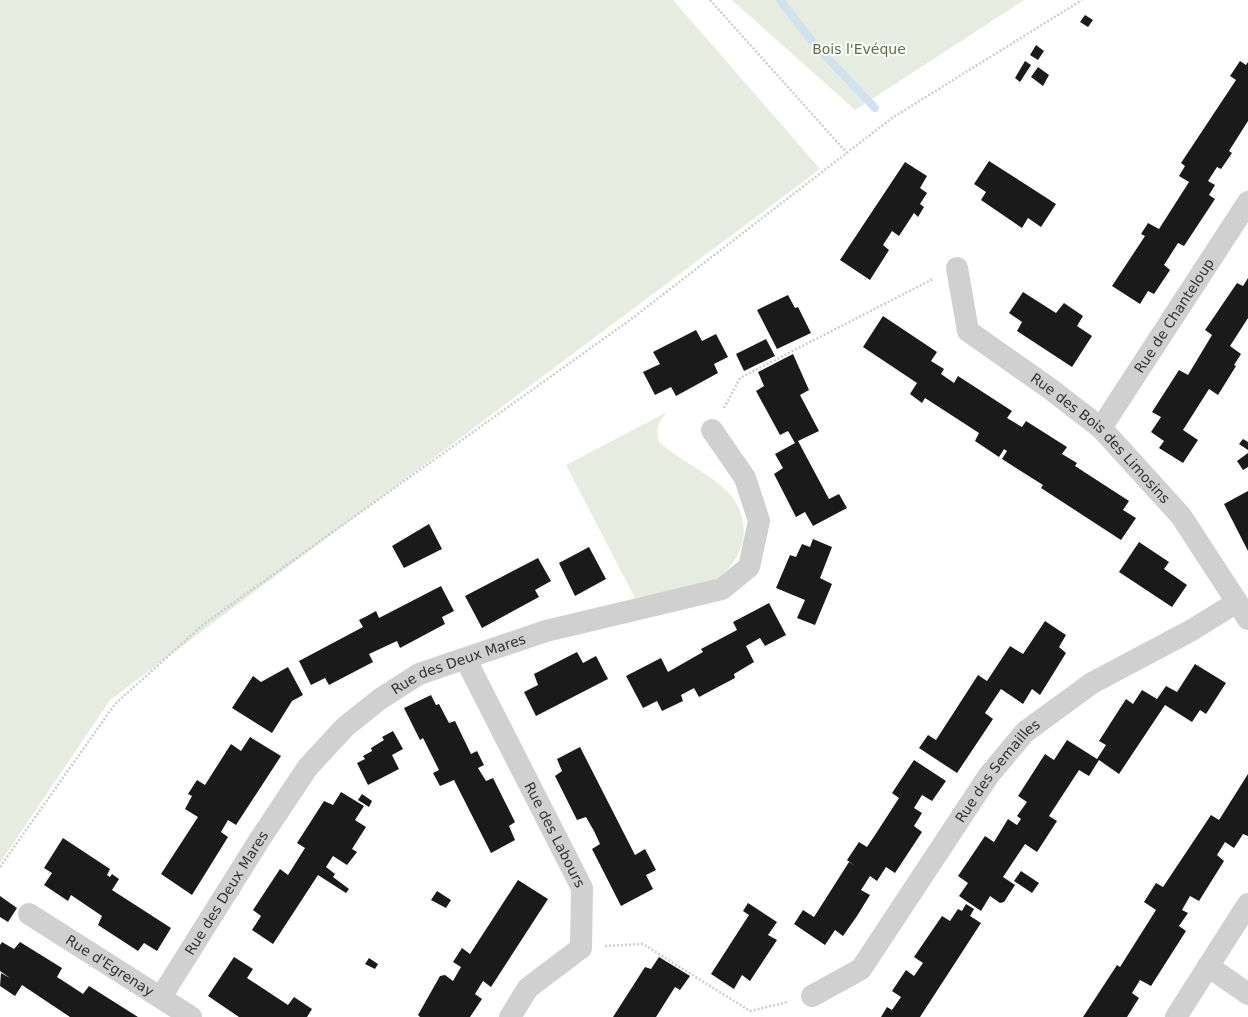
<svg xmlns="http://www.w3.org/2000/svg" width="1248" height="1017" font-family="'DejaVu Sans',sans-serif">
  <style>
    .green { fill: #e6ecdf }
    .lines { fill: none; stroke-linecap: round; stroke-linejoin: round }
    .stream { stroke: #cfe2ee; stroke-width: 8 }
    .building { fill: #1a1a1a }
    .path { stroke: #cdcdcd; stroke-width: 2.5; stroke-dasharray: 2 2; stroke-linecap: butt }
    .minor { stroke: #d0d0d0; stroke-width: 22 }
    .labels { text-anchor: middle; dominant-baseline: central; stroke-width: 4; stroke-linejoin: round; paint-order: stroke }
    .park-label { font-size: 14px; fill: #56703f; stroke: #fff }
    .street-label { font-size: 14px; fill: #333; stroke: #fff }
  </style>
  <rect width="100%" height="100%" fill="#fff"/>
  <!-- green -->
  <path class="green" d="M 0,0 L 673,0 L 820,169 L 110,700 L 0,863 Z
    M 732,0 L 1024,0 L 855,110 Z
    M 667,412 C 659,421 655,429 659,442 C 681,462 713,474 732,497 C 741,508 746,527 743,540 C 739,557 728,573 713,581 C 693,590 657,593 635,598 L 566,465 Z"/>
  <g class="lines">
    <!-- stream -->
    <path class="stream" d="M 780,0 L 816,46 L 875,108"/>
  </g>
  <!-- building -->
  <path class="building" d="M 1085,15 L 1093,20 L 1088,27 L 1080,22 Z
    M 1036,45 L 1044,51 L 1038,60 L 1030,55 Z
    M 1025,61 L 1031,65 L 1020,82 L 1015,78 Z
    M 1240,61 L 1246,65 L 1248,62 L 1248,121 L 1229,151 L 1232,153 L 1221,169 L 1217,167 L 1208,181 L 1215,185 L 1209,195 L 1215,199 L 1184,246 L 1178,243 L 1164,265 L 1170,270 L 1154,294 L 1148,291 L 1140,304 L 1112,286 L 1145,236 L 1141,234 L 1148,223 L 1159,229 L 1189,182 L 1179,176 L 1185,166 L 1181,163 L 1236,80 L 1230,76 Z
    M 1038,67 L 1049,75 L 1043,86 L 1031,77 Z
    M 989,161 L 1056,204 L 1041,227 L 1028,218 L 1022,228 L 981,200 L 986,192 L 974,184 Z
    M 905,162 L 927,176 L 920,188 L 927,193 L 920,204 L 924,207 L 918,217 L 914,213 L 899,236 L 892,231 L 883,245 L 889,250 L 870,280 L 840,260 Z
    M 1248,278 L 1248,318 L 1230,346 L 1241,354 L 1234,365 L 1236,366 L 1218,395 L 1209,389 L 1183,430 L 1198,440 L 1183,463 L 1159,448 L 1164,441 L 1151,432 L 1161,417 L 1152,412 L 1179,370 L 1188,375 L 1212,335 L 1205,330 L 1237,283 L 1243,286 Z
    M 1023,292 L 1056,313 L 1064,303 L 1083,316 L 1077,326 L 1092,336 L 1072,367 L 1017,331 L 1022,322 L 1009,313 Z
    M 788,295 L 795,308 L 798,307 L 811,333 L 777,349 L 757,310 Z
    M 883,316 L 937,352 L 931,361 L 944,369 L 941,374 L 954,383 L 958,376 L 1012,411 L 1007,418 L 1022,427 L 1026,421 L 1067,447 L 1062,454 L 1077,463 L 1075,466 L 1129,501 L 1123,510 L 1136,518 L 1121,540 L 1041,488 L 1043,485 L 1002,459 L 1007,451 L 1004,449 L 999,457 L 975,441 L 979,433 L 925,398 L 922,403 L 910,394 L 917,383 L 863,347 Z
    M 696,330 L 702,341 L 716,334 L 728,357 L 714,364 L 718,373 L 676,396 L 671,387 L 655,395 L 643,372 L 660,364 L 653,352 Z
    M 766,339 L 775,356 L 744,371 L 736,354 Z
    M 793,354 L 809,390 L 800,395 L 819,431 L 798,441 L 829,499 L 839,494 L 847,508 L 813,526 L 805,512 L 796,517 L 774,474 L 783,468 L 775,454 L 795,443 L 788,431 L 780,435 L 756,391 L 764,386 L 758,372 Z
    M 1243,439 L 1248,442 L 1248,450 L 1239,444 Z
    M 1248,453 L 1248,467 L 1243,470 L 1237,461 Z
    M 1248,491 L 1248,551 L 1224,504 Z
    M 429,524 L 442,549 L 404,568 L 392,546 Z
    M 813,539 L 832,547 L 820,578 L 832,584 L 815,625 L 797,618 L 805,600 L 776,588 L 790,555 L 796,557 L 802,544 L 810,547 Z
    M 1139,542 L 1169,562 L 1164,569 L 1187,585 L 1172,607 L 1119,572 Z
    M 589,547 L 606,579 L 575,596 L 559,563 Z
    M 538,558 L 551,581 L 535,590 L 539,597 L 482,628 L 465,596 Z
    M 441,586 L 454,611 L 442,617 L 445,624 L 400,648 L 397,641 L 369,654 L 373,662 L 329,685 L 325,678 L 311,685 L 299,661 L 363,627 L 359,620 L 367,616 L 376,611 L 379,618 Z
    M 769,603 L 786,635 L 765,646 L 760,638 L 746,646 L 754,662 L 734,674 L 735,678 L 699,697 L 694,688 L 681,695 L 683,701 L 662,711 L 657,701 L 643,708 L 626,676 L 661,658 L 668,672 L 703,652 L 701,649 L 737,630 L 733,622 Z
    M 1045,621 L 1066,635 L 1059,647 L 1066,653 L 1040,695 L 1032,689 L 1023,704 L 1001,689 L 985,713 L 993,719 L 957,773 L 919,748 L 928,735 L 936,740 L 978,675 L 987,681 L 1010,646 L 1023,654 Z
    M 577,652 L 583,663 L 596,656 L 608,679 L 536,716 L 524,692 L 538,685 L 534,674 Z
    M 1195,664 L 1226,683 L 1206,714 L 1200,710 L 1192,722 L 1165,705 L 1119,774 L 1099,760 L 1089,776 L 1079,770 L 1049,816 L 1057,821 L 1037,852 L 1025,844 L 1003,877 L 1015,885 L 1004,902 L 1000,903 L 990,896 L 981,911 L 959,896 L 968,883 L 958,876 L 985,836 L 994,842 L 1008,819 L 1017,825 L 1021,819 L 1017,816 L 1027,802 L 1018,796 L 1045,754 L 1054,760 L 1067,740 L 1097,759 L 1106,745 L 1099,741 L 1126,699 L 1133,704 L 1142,690 L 1157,699 L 1166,686 L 1177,692 Z
    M 288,667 L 303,695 L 292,701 L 272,733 L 232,708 L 253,676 L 261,682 Z
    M 431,695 L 436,705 L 439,704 L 449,723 L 455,721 L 471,754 L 477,751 L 484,765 L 478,768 L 486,781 L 493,778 L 515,822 L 509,826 L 515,840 L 491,853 L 454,780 L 440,786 L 433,773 L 439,770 L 423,738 L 420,740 L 404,708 Z
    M 393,731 L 403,749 L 392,755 L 399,769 L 368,785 L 357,763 L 365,759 L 363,756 L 372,751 L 371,748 L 384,740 L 382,737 Z
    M 250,737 L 281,756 L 236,825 L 228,820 L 221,832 L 228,837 L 192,895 L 161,874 L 198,817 L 185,809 L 192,796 L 188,794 L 197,780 L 205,785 L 231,744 L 241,751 Z
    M 580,747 L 635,855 L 645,849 L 656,870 L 646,875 L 653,889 L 621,906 L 592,849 L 600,844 L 594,831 L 586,817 L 577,820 L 555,776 L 562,771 L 557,759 Z
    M 914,760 L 946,781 L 932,801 L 922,795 L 914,808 L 922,813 L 914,826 L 922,832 L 895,873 L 886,867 L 877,881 L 870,876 L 861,890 L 870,895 L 857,916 L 843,936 L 835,930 L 825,945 L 794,924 L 803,910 L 814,917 L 849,862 L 855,866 L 847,860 L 859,842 L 867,847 L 877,832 L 899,798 L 892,793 Z
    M 1248,774 L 1248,836 L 1243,834 L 1234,848 L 1225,842 L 1217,855 L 1224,861 L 1199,901 L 1190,896 L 1182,910 L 1188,913 L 1179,926 L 1186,931 L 1151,986 L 1140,980 L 1132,993 L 1139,998 L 1127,1017 L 1083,1017 L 1117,965 L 1120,967 L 1156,910 L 1144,902 L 1156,883 L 1163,887 L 1211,815 L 1219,820 Z
    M 341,792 L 364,806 L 355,820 L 366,827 L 352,849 L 357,852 L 347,865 L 333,856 L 326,867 L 335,874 L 333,877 L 349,889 L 346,893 L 318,875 L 273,944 L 252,930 L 261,916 L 253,910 L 280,869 L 288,875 L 305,848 L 297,843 L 324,801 L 333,805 Z
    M 362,794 L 372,801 L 369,807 L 358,800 Z
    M 63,838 L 110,869 L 107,875 L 110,877 L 112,874 L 119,879 L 112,890 L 171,928 L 157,951 L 144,943 L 138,951 L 98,925 L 102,916 L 71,895 L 68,901 L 44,885 L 52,873 L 44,868 Z
    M 1021,871 L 1039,883 L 1032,893 L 1014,881 Z
    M 518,880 L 548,899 L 491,987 L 483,981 L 475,994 L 482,999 L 470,1017 L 420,1017 L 418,1015 L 440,976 L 445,975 L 453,981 L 461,967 L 453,962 L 462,948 L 470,954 Z
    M 437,891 L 451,900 L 446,908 L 431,900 Z
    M 0,896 L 17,908 L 8,922 L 0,917 Z
    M 748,903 L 777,922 L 768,935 L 777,940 L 750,981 L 742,975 L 734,989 L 711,974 L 749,915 L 743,911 Z
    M 966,904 L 974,909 L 970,916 L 981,923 L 920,1017 L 881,1017 L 887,1007 L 892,1010 L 901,997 L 892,991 L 906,970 L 914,976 L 923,963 L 914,957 L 942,916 L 950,921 L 958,909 L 962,911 Z
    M 2,942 L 14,949 L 20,942 L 62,968 L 57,977 L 71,986 L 83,994 L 89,986 L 138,1017 L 70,1017 L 22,985 L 15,996 L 0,986 L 1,973 L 10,978 L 0,971 L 0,945 Z
    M 234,957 L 253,969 L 247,978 L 288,1005 L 294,997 L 312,1009 L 307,1017 L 239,1017 L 208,996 Z
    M 659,957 L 690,976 L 680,990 L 675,987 L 656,1017 L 613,1017 L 645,967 L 651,969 Z
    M 369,958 L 378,964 L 375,969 L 365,964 Z"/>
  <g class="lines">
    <!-- path -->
    <path class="path" d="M 710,0 L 847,153
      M 724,408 L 740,378 L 933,279
      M 0,867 L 115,704 L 204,624 L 630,320 L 892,118 L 1082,0
      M 605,946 L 643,944 L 750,1011 L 788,1002"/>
    <!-- minor -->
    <g class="minor">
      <path id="s1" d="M 957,268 L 968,331 L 1049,388 L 1101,428 L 1181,516 L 1248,619"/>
      <path id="s2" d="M 1101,428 L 1248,202"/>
      <path id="s3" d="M 466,660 L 582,888 L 581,948 L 528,988 L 510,1017"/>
      <path id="s4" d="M 29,914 L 191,1017"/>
      <path d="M 1208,966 L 1248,994"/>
      <path id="s5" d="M 812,996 L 861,969 L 989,775 L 1025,732 L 1092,683 L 1192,630 L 1237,602"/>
      <path id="s6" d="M 161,997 L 260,839 L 308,767 L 345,727 L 380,699 L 419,674 L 546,631 L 722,589 L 749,567 L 759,521 L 745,478 L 712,430"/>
      <path d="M 1176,1017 L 1248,904"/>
    </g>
  </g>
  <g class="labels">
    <!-- park labels -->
    <g class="park-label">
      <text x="859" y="49">Bois l'Evéque</text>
    </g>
    <!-- street labels -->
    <g class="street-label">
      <text stroke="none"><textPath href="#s2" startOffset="134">Rue de Chanteloup</textPath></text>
      <text stroke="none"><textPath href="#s1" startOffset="235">Rue des Bois des Limosins</textPath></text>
      <text stroke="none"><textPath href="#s6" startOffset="459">Rue des Deux Mares</textPath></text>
      <text stroke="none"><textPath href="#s5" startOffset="297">Rue des Semailles</textPath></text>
      <text stroke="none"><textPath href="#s3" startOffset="196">Rue des Labours</textPath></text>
      <text stroke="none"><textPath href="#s6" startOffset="123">Rue des Deux Mares</textPath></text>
      <text stroke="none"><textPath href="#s4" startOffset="96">Rue d'Egrenay</textPath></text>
    </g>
  </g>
</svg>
